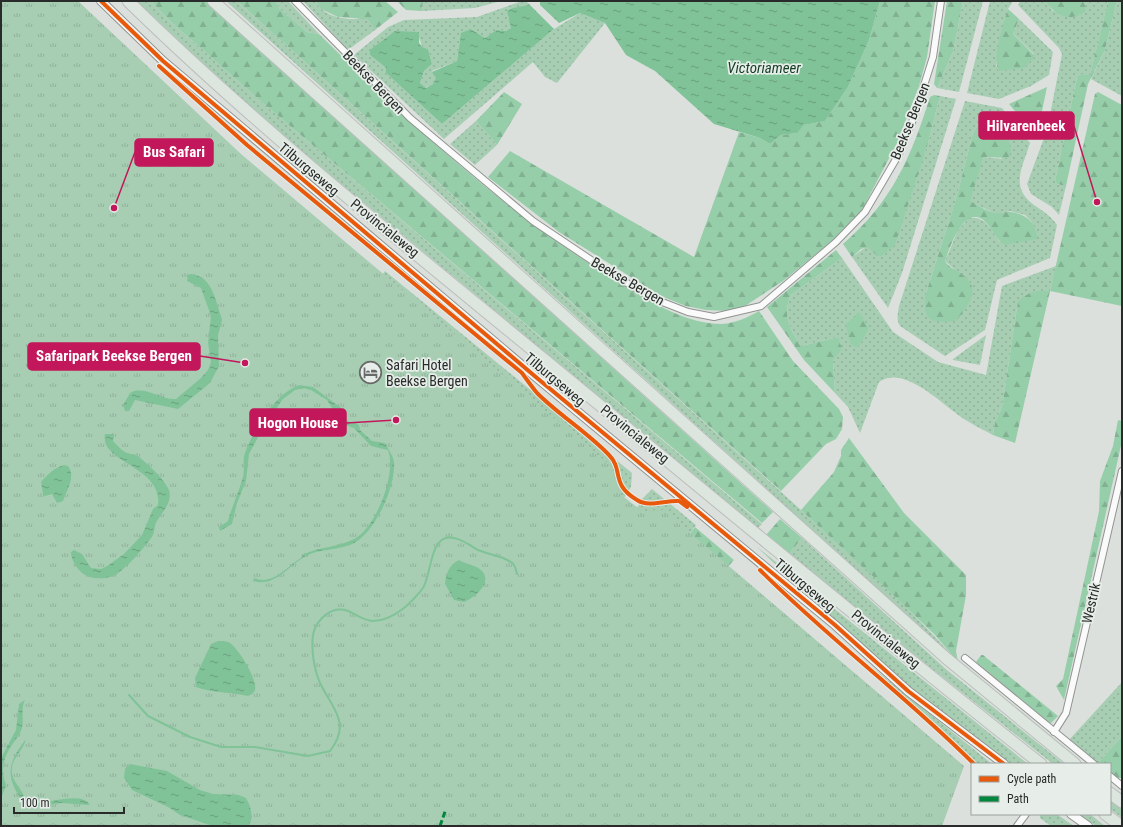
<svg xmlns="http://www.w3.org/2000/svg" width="1123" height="827" font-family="'Roboto Condensed',sans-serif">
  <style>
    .grass { fill: url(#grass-dots); fill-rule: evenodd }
    .forest { fill: url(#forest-firs) }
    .park { fill: url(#park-tufts) }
    .water { fill: url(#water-ripples) }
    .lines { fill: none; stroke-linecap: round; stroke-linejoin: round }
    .stream { stroke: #80c398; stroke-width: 2 }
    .minor-casing { stroke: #919491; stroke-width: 8 }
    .tertiary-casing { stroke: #919491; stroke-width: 10 }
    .trunk-casing { stroke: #bbbebc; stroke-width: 13 }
    .minor { stroke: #fafafa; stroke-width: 6 }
    .tertiary { stroke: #fafafa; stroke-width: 8 }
    .trunk { stroke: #dce6df; stroke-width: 11 }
    .quiet { stroke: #00873e; stroke-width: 3; stroke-dasharray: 6 3; stroke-linecap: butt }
    .cycleway-casing { stroke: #e7eee9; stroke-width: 6 }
    .cycleway { stroke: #e8590c; stroke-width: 4 }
    .labels { text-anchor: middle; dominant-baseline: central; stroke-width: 3.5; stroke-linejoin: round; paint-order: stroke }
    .street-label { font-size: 14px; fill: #282b29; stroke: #e7eee9 }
    .poi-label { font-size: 14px; fill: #282b29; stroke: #e7eee9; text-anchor: start }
    .water-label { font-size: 15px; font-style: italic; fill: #143c23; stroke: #e7eee9 }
    .leader { fill: none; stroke: #c2185b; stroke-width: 1.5 }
    .callout-dot { fill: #c2185b; stroke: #e7eee9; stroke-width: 1.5 }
    .callout { fill: #c2185b; stroke: #c2185b; stroke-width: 1.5 }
    .callout-label { font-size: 15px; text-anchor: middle; font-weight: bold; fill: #fff }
  </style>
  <defs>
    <pattern id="grass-dots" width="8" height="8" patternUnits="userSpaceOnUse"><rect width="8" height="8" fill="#a7ceb3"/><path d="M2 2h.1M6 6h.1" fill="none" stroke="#90b19a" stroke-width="1.8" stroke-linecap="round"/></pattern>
    <pattern id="forest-firs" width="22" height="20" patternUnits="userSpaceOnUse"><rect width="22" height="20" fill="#97ceaa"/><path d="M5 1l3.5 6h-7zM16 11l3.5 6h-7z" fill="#82b192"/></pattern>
    <pattern id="park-tufts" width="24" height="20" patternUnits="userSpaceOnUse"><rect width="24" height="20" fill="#a7ceb3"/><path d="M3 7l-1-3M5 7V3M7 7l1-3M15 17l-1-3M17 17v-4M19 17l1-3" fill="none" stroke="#90b19a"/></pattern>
    <pattern id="water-ripples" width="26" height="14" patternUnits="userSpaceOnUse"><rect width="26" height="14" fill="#80c398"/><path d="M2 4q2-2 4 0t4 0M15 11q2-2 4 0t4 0" fill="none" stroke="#699f7c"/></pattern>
  </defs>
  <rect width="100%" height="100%" fill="#dbe0dc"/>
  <!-- grass -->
  <path class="grass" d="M 137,1 L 151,1 L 170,21 L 265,105 L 762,524 L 758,528 L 289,141 L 231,91 Z
    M 226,1 L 237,1 L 801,510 C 854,558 908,605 955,659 Z
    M 276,1 L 288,1 L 319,34 L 307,32 L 279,8 Z
    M 303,1 L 315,1 C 323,15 341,20 356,19 C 360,18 365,16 369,19 C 372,21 373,26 375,30 L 348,50 Z
    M 423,1 L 501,1 L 475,8 L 422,11 Z
    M 522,1 L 526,1 L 529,4 L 523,7 L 510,9 L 508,17 L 511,23 L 511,28 L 506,31 L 496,30 L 485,38 L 471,29 L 460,40 L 457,61 L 432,71 L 437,78 L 433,84 L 425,88 L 420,83 L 424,71 L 432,64 L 428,49 L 422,47 L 419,37 L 370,55 L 386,68 L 386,73 L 442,124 L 554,29 L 580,13 L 605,23 L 557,83 L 545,77 L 533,62 L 444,139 L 354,55 L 388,27 L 404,20 L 477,17 Z
    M 963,1 L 983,1 L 959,92 L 937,88 L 953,52 Z
    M 990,1 L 1013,1 L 1008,9 L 996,65 L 999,71 L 1034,54 L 1013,34 L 1019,19 L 1053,52 L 1049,75 L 1031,86 L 999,99 L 967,93 Z
    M 1020,1 L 1045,1 L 1053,11 L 1086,7 L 1083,1 L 1108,1 L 1090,76 L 1080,74 L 1077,77 L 1055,181 L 1057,184 L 1066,186 L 1059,215 L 1052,207 L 1031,194 L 1027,184 L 1047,130 L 1062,54 L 1059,48 L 1018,5 Z
    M 1117,1 L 1122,1 L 1122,96 L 1091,79 L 1105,50 Z
    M 940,96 L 956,99 L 902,273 L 888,308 L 852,257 L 866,247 L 869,247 L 881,257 L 886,252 L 927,147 Z
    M 965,101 L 1002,108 L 1030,143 C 1023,167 1009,187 1034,205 C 1043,211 1051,216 1057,225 L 1050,258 L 997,280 L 985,330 L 945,356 L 900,326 C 896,320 898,313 899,306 ZM 984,121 L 1002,159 L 984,157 L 969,201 L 996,214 L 1010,211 L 1025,215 L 1031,221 L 1036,230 L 1000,242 C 992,231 986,215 969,218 L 958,230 L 945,261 L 954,269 L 926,293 L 956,199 L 973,133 L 979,123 Z
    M 476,121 L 497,145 L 475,165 L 450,144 Z
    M 842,258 L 893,332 L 938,362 L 986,375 L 1002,286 L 1056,266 L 1050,291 L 1018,301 L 1002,407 L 995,422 L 993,435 C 984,430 973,425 964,419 C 943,406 905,364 879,382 L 860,433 L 848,407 L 835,393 L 833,360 L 838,337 L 801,346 C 790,330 782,314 791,295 Z
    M 385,271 L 632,473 L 631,487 L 624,498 L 378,281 Z
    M 986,335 L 980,365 L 953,360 L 953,359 Z
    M 652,489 L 696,525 L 680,547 L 637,508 L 642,499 Z
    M 802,538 L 947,670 L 1064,764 L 1053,764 L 818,579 L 789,554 Z
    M 756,546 L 1028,764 L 1009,764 L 903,682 L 821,608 Z
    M 868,664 L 992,764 L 977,764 Z
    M 1122,682 L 1122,736 L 1098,763 L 1069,740 Z
    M 1110,800 L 1122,809 L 1122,818 L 1110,809 Z
    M 1043,814 L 1058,815 L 1074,826 L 1051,826 L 1040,818 L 1040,815 Z
    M 1079,814 L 1090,814 L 1105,826 L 1096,826 Z"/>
  <!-- forest -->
  <path class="forest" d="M 151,1 L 205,1 L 773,512 L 762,523 L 265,105 L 170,21 Z
    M 237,1 L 276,1 L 279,8 L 307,32 L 319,34 C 412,126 509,216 622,284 C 652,302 685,324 722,324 C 735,323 747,318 759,311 L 793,361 L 839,409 L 843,417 L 842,429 L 836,439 L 826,444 L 781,491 Z
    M 315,1 L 385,1 L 398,12 L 375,30 L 368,19 L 338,17 L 321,9 Z
    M 397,1 L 423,1 L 422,11 L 406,10 Z
    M 880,1 L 935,1 L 927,57 L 919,86 L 897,143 L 862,210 L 833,240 L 783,281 L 742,308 L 727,311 L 706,310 L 686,306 L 661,296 L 559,232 L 488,177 L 510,151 L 694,257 L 739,132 L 760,138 L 770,144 L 781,135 L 796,133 L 804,125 L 825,121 L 848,87 L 869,40 Z
    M 947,1 L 963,1 L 953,52 L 937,88 L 934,84 Z
    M 1045,1 L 1083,1 L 1086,7 L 1085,12 C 1069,23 1055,15 1045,1 Z
    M 1108,1 L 1117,1 L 1105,50 L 1088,84 L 1066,186 L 1057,184 L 1055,181 L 1077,77 L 1080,74 L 1090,75 Z
    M 1008,9 L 1019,19 L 1013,34 L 1034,55 L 1034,58 L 1024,68 L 999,71 C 991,60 1004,22 1008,9 Z
    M 1047,87 L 1041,116 L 1035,135 L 1009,104 Z
    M 504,92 L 522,104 L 497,145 L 476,121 Z
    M 1098,92 L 1122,105 L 1122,306 L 1050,291 L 1015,443 L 993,435 L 995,422 L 1002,407 L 1018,301 C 1029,292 1037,289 1050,291 L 1095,94 Z
    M 934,95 L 940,96 L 927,147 L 895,245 L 881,257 L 877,256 L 868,247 L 861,249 L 852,257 L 843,244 C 892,202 911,157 930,97 Z
    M 984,121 C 999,125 1018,142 1008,158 L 984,157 L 970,201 C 978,205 986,211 995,213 C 1000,214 1005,211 1010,212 C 1025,213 1038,223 1037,239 L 1005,245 C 997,241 994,232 989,226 C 967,197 950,246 945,261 C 949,268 957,270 963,275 C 983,290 967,307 956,321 C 929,324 922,320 926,293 L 956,199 L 973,133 L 979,123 Z
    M 836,250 L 842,258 L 791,295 C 782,314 790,330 801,346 L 838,337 L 842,349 L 833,360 L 835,393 L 804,360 L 767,307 Z
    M 859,312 L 869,328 L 860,345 L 856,348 L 850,343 L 846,324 Z
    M 1118,420 L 1122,421 L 1122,441 L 1064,700 L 1056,686 L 1063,679 L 1099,511 L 1100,481 L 1113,446 Z
    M 849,438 L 904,513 L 966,575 L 966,595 L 956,651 L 958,662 L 934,634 L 890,592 L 801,510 L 834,472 L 841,456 L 841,450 Z
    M 780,519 L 802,538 L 789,554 L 766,535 Z
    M 695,527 L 734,560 L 689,610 L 680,547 Z
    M 981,655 L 983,655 L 1058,716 L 1051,723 L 1047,721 L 982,667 L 976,662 Z
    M 1122,736 L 1122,778 L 1118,778 L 1110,772 L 1110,764 L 1098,763 Z"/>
  <!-- park -->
  <path class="park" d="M 1,1 L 78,1 L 241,154 L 611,466 L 620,494 L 642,511 L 663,510 L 964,766 L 942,826 L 1,826 Z"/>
  <!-- water -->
  <path class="water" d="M 540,1 L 880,1 L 869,40 L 848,87 L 825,121 L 804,125 L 797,133 L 781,135 L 770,144 L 760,138 L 714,124 L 655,71 L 626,55 L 605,23 L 580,13 L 559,23 L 540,5 Z
    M 529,4 L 554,29 L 442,124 L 386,73 L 386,68 L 370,55 L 370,50 L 395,31 L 419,32 L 419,43 L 422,47 L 428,49 L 432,64 L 424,71 L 420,83 L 426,88 L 433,84 L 436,78 L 432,72 L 457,61 L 461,33 L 471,29 L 485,38 L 496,30 L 506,31 L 511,28 L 507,11 C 513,6 522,8 529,4 Z
    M 191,274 C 212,276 215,299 221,316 L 222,320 L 218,335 L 219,366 L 210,383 L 178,409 L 135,400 L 129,411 L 125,411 L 123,405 L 130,393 L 134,391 C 149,388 162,400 176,399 L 201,378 L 208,370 L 211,362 L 208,343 L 211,316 L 201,288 L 187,281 L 188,275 Z
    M 299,385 L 313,387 L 340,407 L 344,417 L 349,422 L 355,422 L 359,425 L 360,430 L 372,441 L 385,443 C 388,449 393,455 394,462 C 396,487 374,536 350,545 C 337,550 321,549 308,555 C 289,564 276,588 253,581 L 254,578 C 273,586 286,567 301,558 L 304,554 C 320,547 338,547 354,539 C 376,528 397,473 388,450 L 371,446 L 354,428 L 345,425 L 337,416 L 327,400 L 311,390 L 304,388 L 295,390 L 283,399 L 264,426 L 249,454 L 246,481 L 237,503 L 232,524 L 220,531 L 219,527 L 228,521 C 232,506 239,492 243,477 C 245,469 242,461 245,453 C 254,429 275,394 299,385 Z
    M 105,434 L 114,434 L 113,441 C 117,445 122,451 127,453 C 131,454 135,454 139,457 C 147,463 165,480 169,490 C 173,502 162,512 157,521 C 154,525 155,531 153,535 C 148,544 124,571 115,575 C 105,580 88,580 80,571 C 76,567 71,559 71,552 L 74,550 L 82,554 L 91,568 L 101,569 L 107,566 L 124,554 L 142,535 L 153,509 L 158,505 C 163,466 99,463 105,434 Z
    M 64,465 L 68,466 C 76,476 67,490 63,501 L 57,503 L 52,494 L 45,496 L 43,494 L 41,482 C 48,474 54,468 64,465 Z
    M 459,560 C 465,564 477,565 482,571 C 493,583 474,598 464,602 L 454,600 L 445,584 C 446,573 449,565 459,560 Z
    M 218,641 C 223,641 226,641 230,643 C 239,649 258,680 255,690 C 254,693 251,695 248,696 C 231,692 213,693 196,687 L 195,678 L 211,644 Z
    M 25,700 C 20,710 25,721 21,731 C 19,736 15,740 12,745 C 2,760 1,769 6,786 L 1,798 L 1,758 L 16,730 L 19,704 Z
    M 26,739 C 24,749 14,756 12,767 C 11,775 14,781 19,787 C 22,792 25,799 30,802 C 41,807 81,789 90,805 L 61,803 L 33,807 L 25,805 C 5,778 6,765 26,739 Z
    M 130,764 L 167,771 L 200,790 L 213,794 L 239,795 L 246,798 L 250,806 L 252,817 L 249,826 L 213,826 L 180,815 L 168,807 L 132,790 L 124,778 L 125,769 Z"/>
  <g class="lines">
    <!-- stream -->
    <path class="stream" d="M 129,695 L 148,716 L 190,737 L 221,747 L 255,747 L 308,756 L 330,751 C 352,723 332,708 320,683 C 314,669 311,650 313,635 C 316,620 331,605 348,611 C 357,615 364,621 373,621 C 385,621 395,615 404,608 C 408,605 422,591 424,586 C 434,564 430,521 468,544 C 472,546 476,550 481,551 C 490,555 508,557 514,565 C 516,568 516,571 517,574"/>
    <defs>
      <path id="minor" d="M 295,1 L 410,118 L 533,221 L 612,274 L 652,298 L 688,312 L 714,317 L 761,306 L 836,242 L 865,212 L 899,154 L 914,117 L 933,57 L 941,1
        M 965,658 L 1094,764
        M 1054,732 L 1066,713 L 1122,471
        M 1110,776 L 1122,786
        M 1017,826 L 1026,814"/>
      <path id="tertiary" d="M 101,1 L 163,61 L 537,378 L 835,625 L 908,691 L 1004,764
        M 1071,814 L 1088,826"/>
      <path id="trunk" d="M 128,1 C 258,128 400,241 540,356 C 707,493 872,631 1041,764
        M 213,1 L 946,658 L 1075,764
        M 1110,793 L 1122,802
        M 1105,814 L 1121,826"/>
    </defs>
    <!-- minor casing -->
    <use href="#minor" class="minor-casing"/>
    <!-- tertiary casing -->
    <use href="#tertiary" class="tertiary-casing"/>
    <!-- trunk casing -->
    <use href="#trunk" class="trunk-casing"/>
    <!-- minor -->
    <use href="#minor" class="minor"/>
    <!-- tertiary -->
    <use href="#tertiary" class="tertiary"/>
    <!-- trunk -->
    <use href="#trunk" class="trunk"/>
    <!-- quiet -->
    <path class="quiet" d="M 440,826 L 446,809"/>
    <defs>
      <path id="cycleway" d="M 101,1 L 163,61 L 537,378 L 835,625 L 908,691 L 1004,764
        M 159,66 L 247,145 L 522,373 C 527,380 532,387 537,393 C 559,415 587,432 609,455 C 624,470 610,484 637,500 C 649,508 665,500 679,501 L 687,507
        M 760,570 C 828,638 906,696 974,764"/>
    </defs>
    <!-- cycleway casing -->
    <use href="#cycleway" class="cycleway-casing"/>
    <!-- cycleway -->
    <use href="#cycleway" class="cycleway"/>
  </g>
  <!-- icons -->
  <defs>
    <symbol id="hotel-ring" viewBox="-11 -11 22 22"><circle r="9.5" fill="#e7eee9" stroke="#676a68" stroke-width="1.5"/><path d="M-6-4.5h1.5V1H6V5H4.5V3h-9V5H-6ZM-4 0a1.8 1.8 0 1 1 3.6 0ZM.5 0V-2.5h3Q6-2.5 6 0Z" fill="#676a68"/></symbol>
  </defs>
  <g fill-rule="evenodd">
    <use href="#hotel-ring" x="358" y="360" width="25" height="25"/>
  </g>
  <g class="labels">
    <!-- street labels -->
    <g class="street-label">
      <text transform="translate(374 82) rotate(46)">Beekse Bergen</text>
      <text transform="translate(910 121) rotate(-68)">Beekse Bergen</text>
      <text transform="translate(309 169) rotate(40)">Tilburgseweg</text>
      <text transform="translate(385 228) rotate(39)">Provincialeweg</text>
      <text transform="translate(628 281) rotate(30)">Beekse Bergen</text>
      <text transform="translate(555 379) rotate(40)">Tilburgseweg</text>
      <text transform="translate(635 434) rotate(39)">Provincialeweg</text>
      <text transform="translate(805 585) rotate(40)">Tilburgseweg</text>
      <text transform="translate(1091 603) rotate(-77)">Westrik</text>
      <text transform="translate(886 639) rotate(39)">Provincialeweg</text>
    </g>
    <!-- poi labels -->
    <g class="poi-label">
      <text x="386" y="365">Safari Hotel<tspan x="386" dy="16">Beekse Bergen</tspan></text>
    </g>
    <!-- water labels -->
    <g class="water-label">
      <text x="764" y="68">Victoriameer</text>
    </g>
  </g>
  <!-- callouts -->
  <path class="leader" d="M1097 202L1074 126M114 208L135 152M245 363L200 356M396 420L346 423"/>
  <g class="callout-dot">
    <circle cx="1097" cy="202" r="4"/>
    <circle cx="114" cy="208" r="4"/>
    <circle cx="245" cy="363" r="4"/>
    <circle cx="396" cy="420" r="4"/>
  </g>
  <g class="callout">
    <rect x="979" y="112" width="95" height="27" rx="4"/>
    <rect x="135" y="139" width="78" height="27" rx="4"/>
    <rect x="28" y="343" width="172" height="27" rx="4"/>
    <rect x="250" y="409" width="96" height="27" rx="4"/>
  </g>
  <g class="callout-label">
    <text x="1026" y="131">Hilvarenbeek</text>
    <text x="174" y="157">Bus Safari</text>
    <text x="114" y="361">Safaripark Beekse Bergen</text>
    <text x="298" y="428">Hogon House</text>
  </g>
  <!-- border -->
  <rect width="1123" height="827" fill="none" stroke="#282b29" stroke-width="4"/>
  <!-- legend -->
  <rect x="971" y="763" width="140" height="52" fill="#e7eee9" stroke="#9ba09c"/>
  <rect x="979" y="776" width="20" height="6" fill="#e8590c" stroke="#9ba09c"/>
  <text x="1007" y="783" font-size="12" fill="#282b29">Cycle path</text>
  <rect x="979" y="796" width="20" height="6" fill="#00873e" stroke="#9ba09c"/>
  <text x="1007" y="803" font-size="12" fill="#282b29">Path</text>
  <!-- scale -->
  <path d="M14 807v6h110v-6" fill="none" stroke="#282b29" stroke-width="2"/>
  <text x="20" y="807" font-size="12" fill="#282b29" stroke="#e7eee9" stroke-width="3" paint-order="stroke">100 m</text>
</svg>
